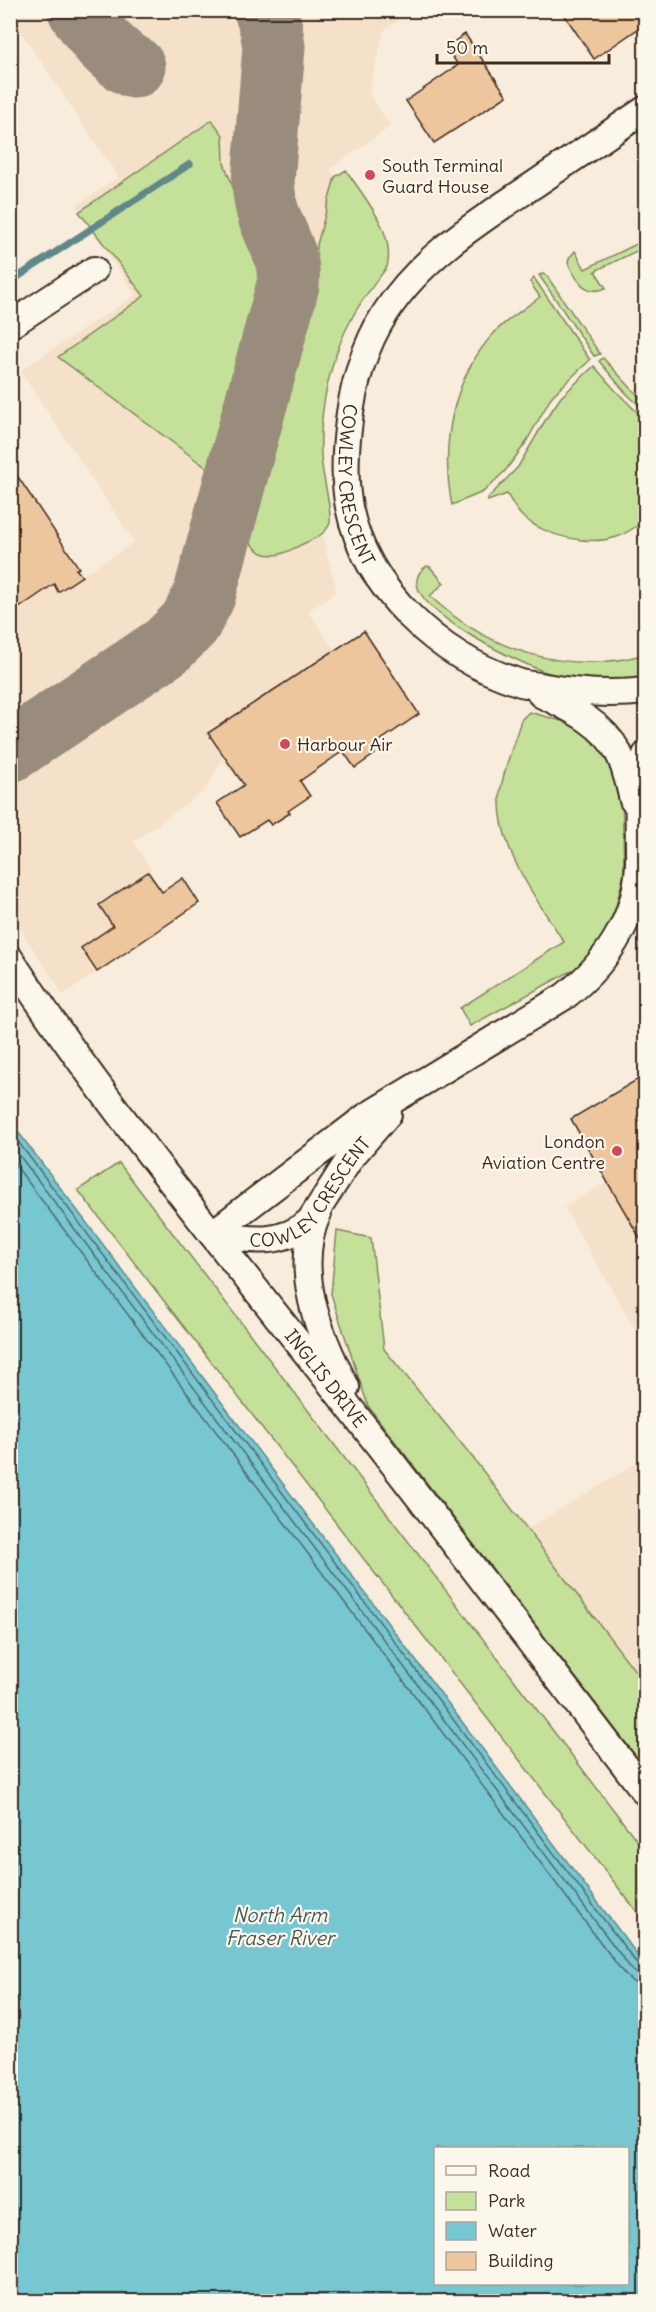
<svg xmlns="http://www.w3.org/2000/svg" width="656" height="2312" font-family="Delius,sans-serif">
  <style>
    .built { fill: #f5e1c9 }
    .green { fill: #c5e199; stroke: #80865c; stroke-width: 1.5 }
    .water { fill: #77c7d2; stroke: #5f888a; stroke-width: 1.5; fill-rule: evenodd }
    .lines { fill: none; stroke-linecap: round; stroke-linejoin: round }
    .shore { stroke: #536966; stroke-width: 1.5 }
    .stream { stroke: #5f888a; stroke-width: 7 }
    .taxiway { stroke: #9a8c7d; stroke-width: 63 }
    .building { fill: #eec69e; stroke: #3b2a1e; stroke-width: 1.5 }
    .minor-casing { stroke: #3b2a1e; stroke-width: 30 }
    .minor { stroke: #fbf7ec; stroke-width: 26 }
    .poi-dot { fill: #d1495b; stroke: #fbf7ec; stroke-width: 2 }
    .labels { text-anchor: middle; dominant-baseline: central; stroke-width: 4.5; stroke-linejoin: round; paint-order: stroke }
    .poi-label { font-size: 18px; fill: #3b2a1e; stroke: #fbf7ec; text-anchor: start }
    .street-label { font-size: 18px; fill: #3b2a1e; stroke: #fbf7ec }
    .water-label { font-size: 20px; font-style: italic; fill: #4d5954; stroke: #fbf7ec }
  </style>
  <rect width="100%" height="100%" fill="#f8eddc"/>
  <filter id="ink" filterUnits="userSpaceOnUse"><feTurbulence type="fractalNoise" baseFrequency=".0167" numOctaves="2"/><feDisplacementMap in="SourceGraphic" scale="12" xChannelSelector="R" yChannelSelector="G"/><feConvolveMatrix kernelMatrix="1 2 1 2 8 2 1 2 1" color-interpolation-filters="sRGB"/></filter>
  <g filter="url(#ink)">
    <!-- built -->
    <path class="built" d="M 10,11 L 413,11 L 384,30 L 369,94 L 391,126 L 330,169 L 378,246 L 348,311 L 319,399 L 322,535 L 337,591 L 308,611 L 384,724 L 259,808 L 222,759 L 206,790 L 133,842 L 151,869 L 148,872 L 162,892 L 183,878 L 199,903 L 63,995 L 11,915 L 11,477 L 16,474 L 79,568 L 77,570 L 81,576 L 134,542 L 20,371 L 135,295 L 76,206 L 118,177 L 11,17 Z
      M 645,1075 L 645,1347 L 564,1207 L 607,1182 L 571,1119 Z
      M 645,1458 L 645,1696 L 524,1531 Z"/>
    <!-- green -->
    <path class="green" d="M 212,120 L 223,135 L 224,163 L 236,195 L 281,279 L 219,477 L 58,357 L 144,296 L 79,212 Z
      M 346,170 C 364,198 396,232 387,267 C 375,283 362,299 353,316 C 330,357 319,409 321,455 C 322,478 331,501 330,523 C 325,535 315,538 305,543 C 295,547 285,555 274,555 C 254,556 245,537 244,520 L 335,177 Z
      M 645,240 L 645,247 L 595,271 L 606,288 C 585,297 576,279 568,263 L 569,258 L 575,251 L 585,269 Z
      M 543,274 L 547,276 L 600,354 L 594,356 L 539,275 Z
      M 534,278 L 590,360 L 552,396 L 525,444 L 505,471 L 483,492 L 452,505 C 440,445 452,377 496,331 C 509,318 525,308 540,297 L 530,282 Z
      M 603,358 L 645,403 L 645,411 L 626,393 L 599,361 Z
      M 594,366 L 615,390 L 645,420 L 645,520 C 637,526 627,533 617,537 C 588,546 547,537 523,517 C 516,511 512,502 507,494 L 488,501 L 488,498 L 518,467 L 546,419 L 561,397 Z
      M 427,566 L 430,567 L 444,583 L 430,596 C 487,650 568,677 645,654 L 645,679 C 613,682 581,683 549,673 C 527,667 377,598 427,566 Z
      M 529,712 L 576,725 L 607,751 L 622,789 L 624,873 L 612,923 L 584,964 L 470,1026 L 460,1008 L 564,942 C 536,898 498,850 500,796 C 500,779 516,738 521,720 Z
      M 119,1163 L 645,1851 L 645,1922 L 78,1190 Z
      M 337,1231 L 371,1238 L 384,1349 L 470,1454 L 645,1684 L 645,1768 L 368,1406 L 331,1294 Z"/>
    <!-- water -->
    <path class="water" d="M 10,1121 L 645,1965 L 645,2301 L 11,2301 ZM 436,2148 L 628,2148 L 628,2284 L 436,2284 Z"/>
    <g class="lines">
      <!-- shore -->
      <path class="shore" d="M 10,1131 L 638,1965 L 646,1968
        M 10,1143 L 632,1970 L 638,1975 L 646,1976
        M 10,1158 L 625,1975 L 633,1982 L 646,1985"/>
      <!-- stream -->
      <path class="stream" d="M 10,282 L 190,164"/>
      <!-- taxiway -->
      <path class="taxiway" d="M 79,10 C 95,34 109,54 134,67
        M 10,751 L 167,646 L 190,623 L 204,596 L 288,285 C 291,258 278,240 269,216 C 265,205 264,194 263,182 L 274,47 L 271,28 L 265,10"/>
    </g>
    <!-- building -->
    <path class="building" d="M 561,10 L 645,10 L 645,24 L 594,59 Z
      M 465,34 L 507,96 L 434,143 L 406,101 L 458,65 L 446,47 Z
      M 10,465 L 79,568 L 76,569 L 82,576 L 58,592 L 54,584 L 10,614 Z
      M 364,631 L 419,714 L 371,747 L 375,754 L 355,768 L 343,751 L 300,781 L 310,796 L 288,811 L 290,813 L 271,825 L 267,820 L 240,837 L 217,803 L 244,785 L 208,733 Z
      M 148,872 L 162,892 L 183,878 L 199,903 L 97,972 L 81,948 L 113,926 L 99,905 Z
      M 645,1075 L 645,1247 L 571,1119 Z"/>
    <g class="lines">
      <defs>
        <g id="minor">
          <path id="s1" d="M 646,109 C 609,134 572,159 535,184 C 481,220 422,256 386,312 C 364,346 352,389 348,429 C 345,455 344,482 349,507 C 366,590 439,657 518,682 C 526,685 536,685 545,687 C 579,693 611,695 646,691"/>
          <path d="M 10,325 L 94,270"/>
          <path d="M 541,694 C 569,708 602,722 618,752 C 626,767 629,784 633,800"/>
          <path id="s2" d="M 10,959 C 107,1107 221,1245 331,1384 C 437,1519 541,1657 646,1793"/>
          <path d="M 318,1213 C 292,1269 319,1335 346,1387"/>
          <path d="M 212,1234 L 367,1116 L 565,996 C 611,960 641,911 639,851 C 639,821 636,783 646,755"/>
          <path id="s3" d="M 212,1234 C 248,1240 281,1247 310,1221 L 351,1157 L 388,1114"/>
        </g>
      </defs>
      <!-- minor casing -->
      <use href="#minor" class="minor-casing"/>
      <!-- minor -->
      <use href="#minor" class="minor"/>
    </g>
  </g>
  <!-- markers -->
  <g class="poi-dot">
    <circle cx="370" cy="175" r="6"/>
    <circle cx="285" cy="744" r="6"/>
    <circle cx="617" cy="1151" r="6"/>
  </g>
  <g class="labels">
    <!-- poi labels -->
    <g class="poi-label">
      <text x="382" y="165">South Terminal<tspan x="382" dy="21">Guard House</tspan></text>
      <text x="297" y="744">Harbour Air</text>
      <text x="605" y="1141" text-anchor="end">London<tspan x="605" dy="21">Aviation Centre</tspan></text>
    </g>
    <!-- street labels -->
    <g class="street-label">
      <text stroke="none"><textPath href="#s1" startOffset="513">COWLEY CRESCENT</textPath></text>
      <text stroke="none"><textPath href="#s3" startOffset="120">COWLEY CRESCENT</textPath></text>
      <text stroke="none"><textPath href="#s2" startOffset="525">INGLIS DRIVE</textPath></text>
    </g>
    <!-- water labels -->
    <g class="water-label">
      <text x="280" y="1914">North Arm<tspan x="280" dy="23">Fraser River</tspan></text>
    </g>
  </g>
  <!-- margin -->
  <rect width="656" height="2312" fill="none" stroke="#fbf7ec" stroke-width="36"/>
  <rect x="18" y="18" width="620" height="2276" fill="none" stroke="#3b2a1e" stroke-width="2" filter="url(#ink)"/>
  <!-- legend -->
  <rect x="434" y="2147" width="195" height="138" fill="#fbf7ec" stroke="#aea59a" stroke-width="1.5"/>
  <rect x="446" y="2166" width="30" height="9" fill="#fbf7ec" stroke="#aea59a" stroke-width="1.5"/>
  <text x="488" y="2177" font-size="18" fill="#3b2a1e">Road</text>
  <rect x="446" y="2192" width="30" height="18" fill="#c5e199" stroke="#aea59a" stroke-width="1.5"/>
  <text x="488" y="2207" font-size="18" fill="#3b2a1e">Park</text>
  <rect x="446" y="2222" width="30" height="18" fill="#77c7d2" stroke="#aea59a" stroke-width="1.5"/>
  <text x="488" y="2237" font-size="18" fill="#3b2a1e">Water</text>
  <rect x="446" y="2252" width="30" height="18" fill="#eec69e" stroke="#aea59a" stroke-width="1.5"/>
  <text x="488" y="2267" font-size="18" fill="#3b2a1e">Building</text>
  <!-- scale -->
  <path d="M437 54v9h172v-9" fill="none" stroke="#3b2a1e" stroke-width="3"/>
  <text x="446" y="54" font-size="18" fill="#3b2a1e" stroke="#fbf7ec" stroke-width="4.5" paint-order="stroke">50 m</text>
</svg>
